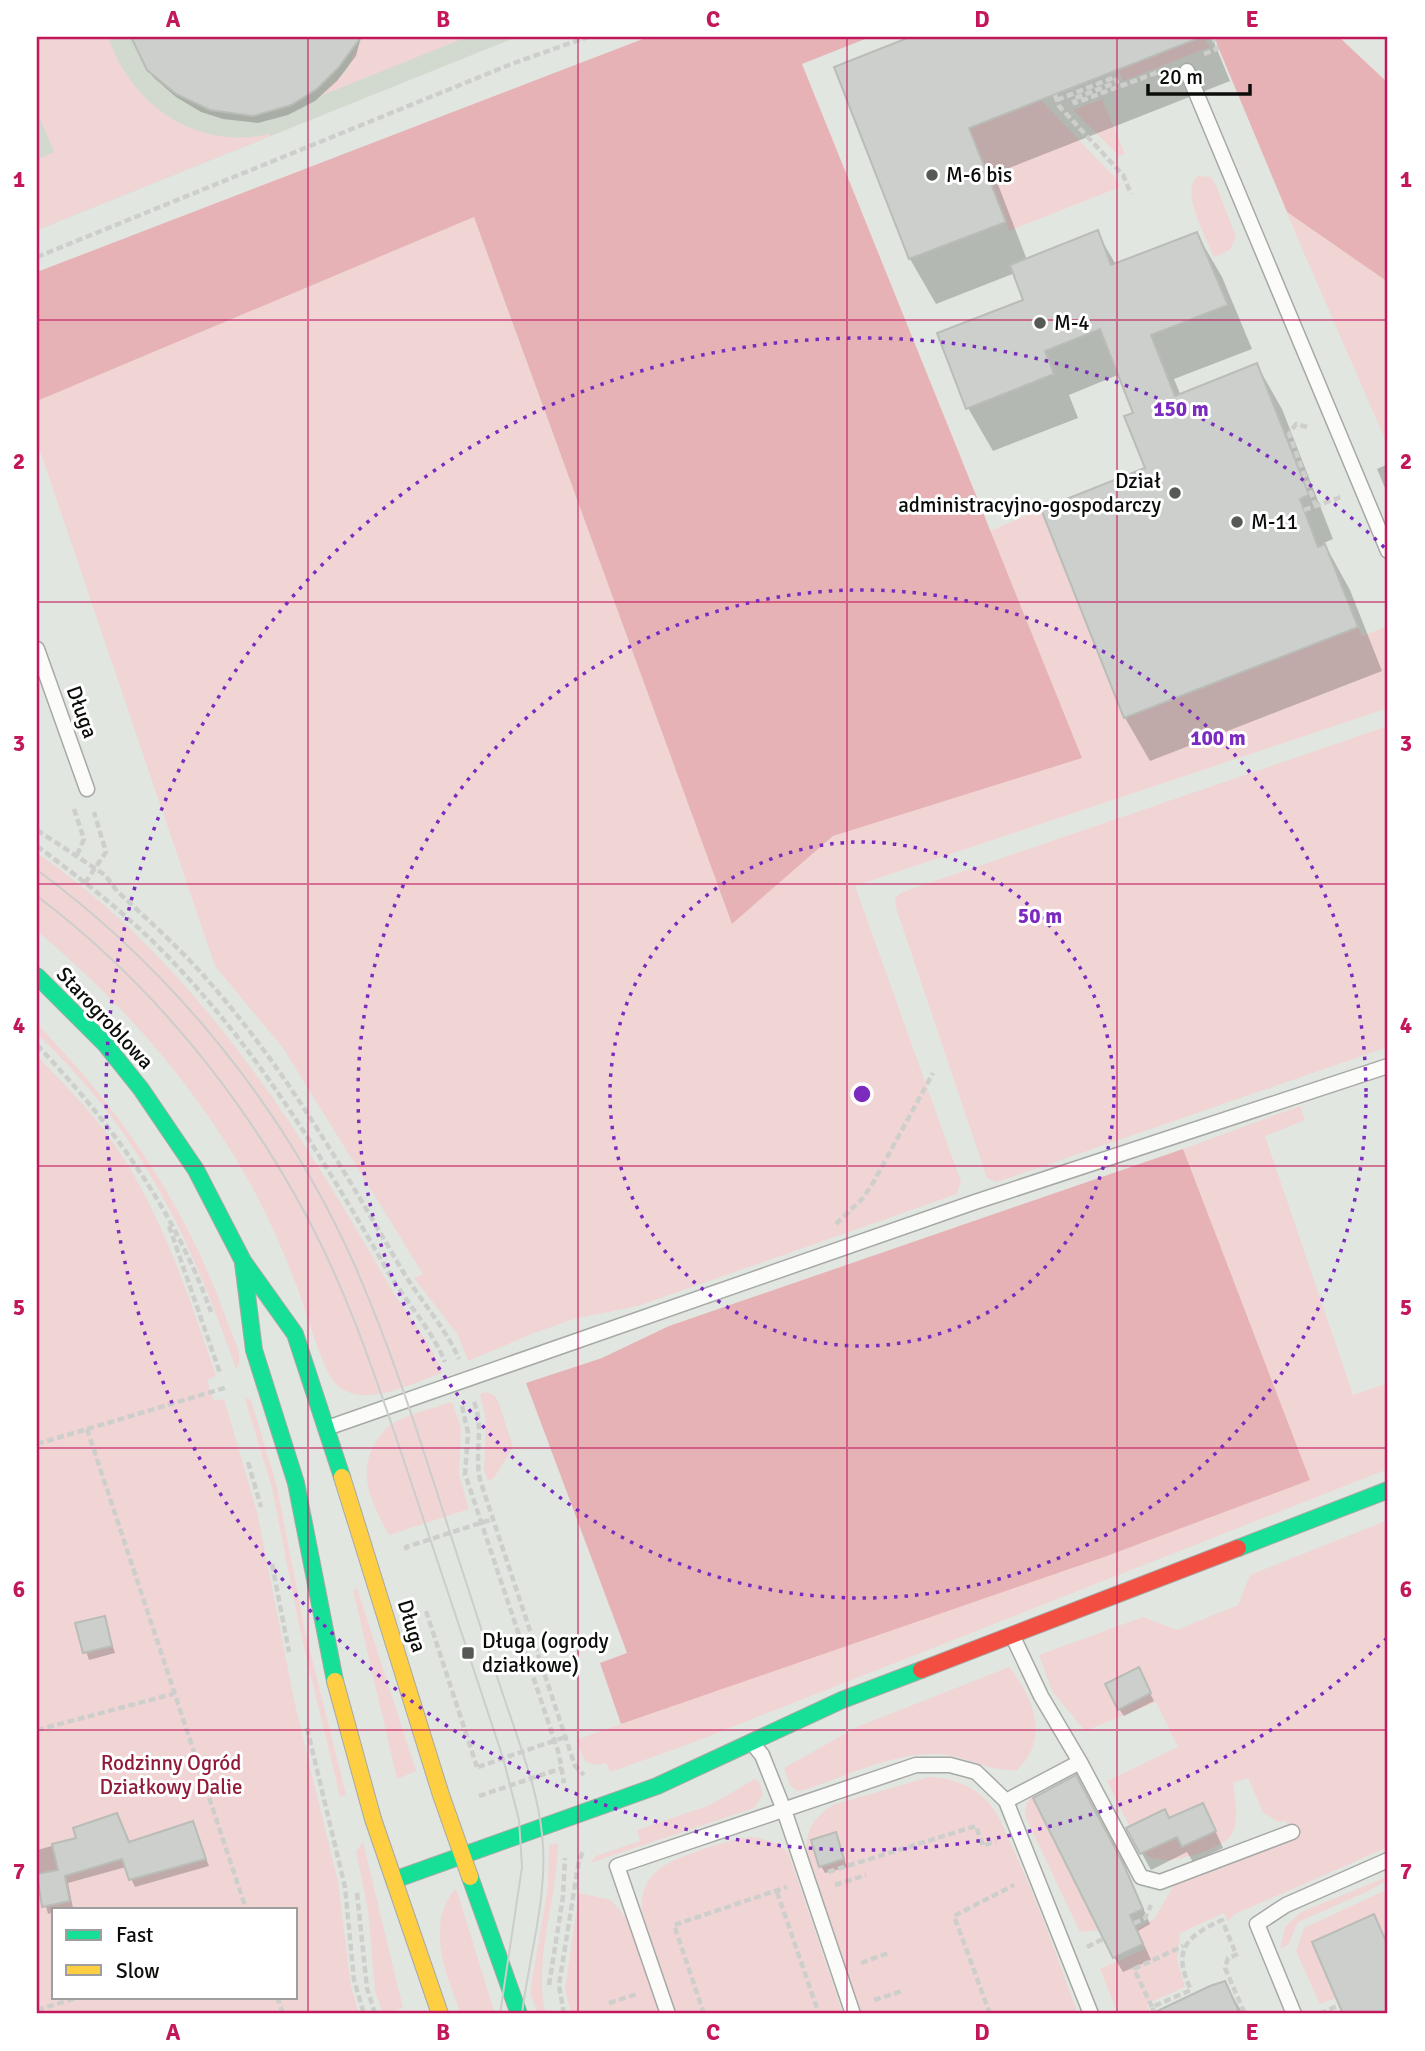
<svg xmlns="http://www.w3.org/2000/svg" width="1425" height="2051" font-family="Signika,sans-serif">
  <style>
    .built { fill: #d2dacf }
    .green { fill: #f0d5d4; fill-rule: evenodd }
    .forest { fill: #e7b2b6 }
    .shadow { fill: #0003 }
    .building { fill: #cccfcb; stroke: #b9bcb7; stroke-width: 2 }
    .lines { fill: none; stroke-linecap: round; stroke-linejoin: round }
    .lane-casing { stroke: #a6a9a5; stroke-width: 17 }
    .fast-casing { stroke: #a6a9a5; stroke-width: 18 }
    .slow-casing { stroke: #a6a9a5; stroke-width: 18 }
    .jam-casing { stroke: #a6a9a5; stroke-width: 18 }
    .path { stroke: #cecfcd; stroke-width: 4.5; stroke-dasharray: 7 3.5; stroke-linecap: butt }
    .lane { stroke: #fbfbfa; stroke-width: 14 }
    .fast { stroke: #16e098; stroke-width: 16 }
    .slow { stroke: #ffcf43; stroke-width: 16 }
    .jam { stroke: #f24e42; stroke-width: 16 }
    .tram { stroke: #cccdcc; stroke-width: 2 }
    .grid { fill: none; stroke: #c2185b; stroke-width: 2; stroke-opacity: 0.55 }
    .ring { fill: none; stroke: #7b2cbf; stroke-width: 3.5; stroke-dasharray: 3.5 7 }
    .poi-dot { fill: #565954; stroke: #fff; stroke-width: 2.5 }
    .labels { text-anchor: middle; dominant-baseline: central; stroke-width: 6; stroke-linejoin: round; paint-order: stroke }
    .poi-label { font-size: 21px; fill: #0a0d09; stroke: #fff; text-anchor: start }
    .street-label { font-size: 21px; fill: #0a0d09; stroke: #fff }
    .park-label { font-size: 21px; fill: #901a38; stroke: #fff }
    .centre { fill: #7b2cbf; stroke: #fff; stroke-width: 3.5 }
    .ring-label { font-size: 21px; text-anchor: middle; font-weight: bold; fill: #7b2cbf; stroke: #fff; stroke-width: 6; stroke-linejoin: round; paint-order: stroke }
    .neatline { fill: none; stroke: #c2185b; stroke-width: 2.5 }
    .grid-label { font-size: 23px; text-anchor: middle; font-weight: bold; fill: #c2185b }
  </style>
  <rect width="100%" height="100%" fill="#e2e6e0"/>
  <!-- built -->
  <path class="built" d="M 37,37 L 517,37 L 37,230 Z"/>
  <!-- green -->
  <path class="green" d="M 37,37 L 108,37 C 131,105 197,151 269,134 L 270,136 L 37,230 L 37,160 L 54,152 L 37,111 Z
    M 363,37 L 467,37 L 320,96 L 345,72 Z
    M 1203,37 L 1210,47 L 1123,81 L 1119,70 Z
    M 1102,99 L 1125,154 L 1119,156 L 1073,110 Z
    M 1041,100 L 1117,180 L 1120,187 L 1009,231 L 969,128 Z
    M 1198,176 L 1211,177 L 1216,185 L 1236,237 L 1230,250 L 1214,257 C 1206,236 1179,191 1198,176 Z
    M 1287,212 L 1388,282 L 1388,446 L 1297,237 Z
    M 474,217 L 732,924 L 833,836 L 1082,758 L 990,531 L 1041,509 L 1124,718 L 1358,627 L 1362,636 L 1388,626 L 1388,708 L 855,886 L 961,1182 L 957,1194 L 638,1306 L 574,1319 L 534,1333 L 468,1361 L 458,1335 L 414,1278 L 423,1274 L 283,1048 L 215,966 L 37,442 L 37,401 Z
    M 1388,726 L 1388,1047 L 997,1182 L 987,1178 L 896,908 L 895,899 L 900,893 Z
    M 37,853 C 192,960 295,1121 387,1282 C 404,1313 431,1339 442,1373 C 413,1383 364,1409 338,1386 C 322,1373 305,1306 296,1284 C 283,1251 269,1218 252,1187 C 198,1088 122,1002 37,931 Z
    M 37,1024 C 122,1111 188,1208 228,1324 C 233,1336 245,1358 236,1369 C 189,1235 142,1134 37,1034 Z
    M 37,1056 C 68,1088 101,1121 124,1159 C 166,1225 191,1303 216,1376 L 207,1380 L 214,1401 L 224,1399 L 257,1512 L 295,1704 L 338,1882 L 351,1986 L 359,2014 L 37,2014 ZM 54,1909 L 296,1909 L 296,1997 L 54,1997 Z
    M 1300,1106 L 1305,1120 L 1265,1136 L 1353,1395 L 1388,1383 L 1388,1469 L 681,1747 L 610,1772 L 606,1763 L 596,1765 L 585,1761 L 576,1740 L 1310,1480 L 1183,1149 Z
    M 487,1392 L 495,1396 L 498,1401 L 513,1447 L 494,1478 L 488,1481 L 484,1469 L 486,1420 L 480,1394 Z
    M 244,1396 L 251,1400 L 277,1487 L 305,1631 L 346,1795 L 340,1797 L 300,1630 L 272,1488 Z
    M 452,1402 L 461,1428 L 459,1475 L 469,1509 L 389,1535 C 367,1495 353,1464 387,1428 C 397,1417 437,1407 452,1402 Z
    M 1388,1520 L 1388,1847 L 1235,1914 L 1228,1922 L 1224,1913 L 1180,1933 L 1177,1960 L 1185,1987 L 1147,2004 L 1151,2014 L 1118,2014 L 1100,1969 L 1145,1949 L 1137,1929 L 1155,1918 L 1176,1881 L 1294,1839 L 1286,1821 L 1278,1822 L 1263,1812 L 1248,1778 L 1233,1783 C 1235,1799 1239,1816 1233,1832 C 1226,1849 1166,1867 1149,1857 C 1146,1856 1144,1852 1141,1850 L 1107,1781 L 1178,1747 L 1156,1702 L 1085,1731 L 1052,1691 L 1039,1655 L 1143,1617 L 1177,1630 L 1238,1605 L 1250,1575 ZM 1138,1668 L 1151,1693 L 1118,1710 L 1105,1684 Z
    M 357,1588 L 416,1771 L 397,1779 L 353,1590 Z
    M 1009,1667 C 1034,1698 1050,1739 1017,1770 C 988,1772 967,1756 939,1754 C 894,1752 846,1776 804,1790 L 797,1791 L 790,1785 L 784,1768 L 857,1727 Z
    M 929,1777 C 951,1778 971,1784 987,1801 C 1000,1815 1007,1835 1015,1853 C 1039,1905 1058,1960 1078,2014 L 860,2014 L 807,1858 C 804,1833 812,1818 833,1805 Z
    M 755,1779 L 760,1783 L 763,1795 L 754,1808 L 590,1863 L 596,1856 L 640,1841 L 637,1830 L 710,1805 Z
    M 1031,1794 L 1099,1930 L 1080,1932 L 1026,1818 L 1025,1809 Z
    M 755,1837 L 775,1843 L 788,1852 L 843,2014 L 676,2014 L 642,1912 C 638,1872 669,1861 701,1850 C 719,1844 735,1838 755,1837 Z
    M 363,1842 L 403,2008 L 383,2014 L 375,1991 L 368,1910 L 356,1852 Z
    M 558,1843 C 558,1895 532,1967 546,2014 L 538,2014 L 530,1993 L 548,1886 L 549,1845 Z
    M 1384,1878 L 1388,1880 L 1362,1894 L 1298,1922 L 1288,1945 L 1280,1949 L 1285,1927 L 1301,1912 Z
    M 1388,1889 L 1388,1946 L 1374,1914 L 1312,1942 L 1336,1998 L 1320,2004 L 1296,1951 L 1304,1928 Z
    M 454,1890 L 457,1891 L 495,2014 L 461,2014 C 447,1976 425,1927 454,1890 Z
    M 579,1893 L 611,1900 L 627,1919 L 659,2014 L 571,2014 L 565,1989 Z"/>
  <!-- forest -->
  <path class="forest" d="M 648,37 L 870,37 L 802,64 L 1082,758 L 833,836 L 732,924 L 474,217 L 37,401 L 37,272 Z
    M 1214,37 L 1339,37 L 1388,83 L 1388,282 L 1287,212 Z
    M 1183,1149 L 1310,1480 L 1104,1557 L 621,1724 L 600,1663 L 627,1653 L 526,1383 L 602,1358 L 669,1326 Z"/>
  <!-- shadow -->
  <path class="shadow" d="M 134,37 L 361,37 L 356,56 L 337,81 L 315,101 L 288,115 L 258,123 L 223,119 L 201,112 L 176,97 L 153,77 Z
    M 915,37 L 1212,37 L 1230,81 L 994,174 L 1027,260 L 1097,232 L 1116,265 L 1197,234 L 1222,277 L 1252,349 L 1174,379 L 1181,396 L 1257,365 L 1282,409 L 1333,539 L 1324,543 L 1350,590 L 1382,671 L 1150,761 L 1125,718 L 1044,510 L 1147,469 L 1135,414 L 1120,374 L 1069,395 L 1078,418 L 993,451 L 968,408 L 1026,301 L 1015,273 L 936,304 L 910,259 L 836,68 Z
    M 1388,464 L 1388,495 L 1377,469 Z
    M 104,1618 L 115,1653 L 89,1660 L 77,1624 Z
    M 1142,1677 L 1154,1701 L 1124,1716 L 1119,1709 Z
    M 1084,1793 L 1131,1880 L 1150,1924 L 1138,1931 L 1151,1960 L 1123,1972 L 1114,1957 Z
    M 1169,1820 L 1211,1821 L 1223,1848 L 1193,1862 L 1187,1852 L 1151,1870 L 1128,1828 Z
    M 192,1823 L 209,1866 L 135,1887 L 126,1867 L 68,1883 L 73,1908 L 54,1909 L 54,1912 L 48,1914 L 37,1874 L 37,1850 L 78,1839 L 129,1844 Z
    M 835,1834 L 847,1867 L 825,1873 L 821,1866 Z
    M 1374,1917 L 1388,1942 L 1388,2014 L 1345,2014 L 1314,1942 Z
    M 1225,1983 L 1243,2014 L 1170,2014 L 1167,2007 Z"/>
  <!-- building -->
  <path class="building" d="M 131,37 L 361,37 L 338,68 L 317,89 L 291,105 L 253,116 L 210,110 L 176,94 L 147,70 Z
    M 910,37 L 1198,37 L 1199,38 L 969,128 L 1006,222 L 909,259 L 834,67 Z
    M 1098,230 L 1111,265 L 1197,232 L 1228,305 L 1151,335 L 1175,396 L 1257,363 L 1309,495 L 1300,499 L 1318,547 L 1325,544 L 1358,627 L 1124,718 L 1041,509 L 1145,468 L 1124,416 L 1133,413 L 1100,329 L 1045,351 L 1054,374 L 966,409 L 937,333 L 1023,300 L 1010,265 Z
    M 105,1616 L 112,1646 L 83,1653 L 75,1623 Z
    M 1139,1667 L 1151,1693 L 1118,1710 L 1105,1684 Z
    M 1076,1775 L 1123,1863 L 1143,1909 L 1130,1915 L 1143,1944 L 1113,1958 L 1033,1798 Z
    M 1203,1803 L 1216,1831 L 1182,1847 L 1177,1837 L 1140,1854 L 1126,1828 L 1165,1809 L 1169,1818 Z
    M 117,1813 L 129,1842 L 193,1821 L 206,1859 L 129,1880 L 122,1859 L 65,1876 L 70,1901 L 42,1907 L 37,1874 L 58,1870 L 52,1844 L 76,1838 L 73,1828 Z
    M 836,1832 L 844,1859 L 819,1867 L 811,1840 Z
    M 1374,1914 L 1388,1946 L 1388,2014 L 1343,2014 L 1312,1942 Z
    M 1225,1981 L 1240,2014 L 1151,2014 L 1210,1986 Z"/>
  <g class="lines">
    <defs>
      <path id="lane" d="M 1187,71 L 1388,551
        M 37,649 L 87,789
        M 327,1428 L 975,1202 L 1388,1066
        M 1013,1637 L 1041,1696 L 1080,1762
        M 753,1744 L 762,1755 L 784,1810 L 853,2014
        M 1006,1801 L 1080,1762 L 1141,1877 L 1160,1882 L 1292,1832
        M 668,2014 L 617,1866 L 916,1765 L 950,1765 L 976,1772 L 1006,1801 L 1091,2014
        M 1294,2014 L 1257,1924 L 1286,1905 L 1388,1860"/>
      <path id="fast" d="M 37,976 L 105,1044 L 141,1089 L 196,1170 L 243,1261 L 295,1334 L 342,1477
        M 243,1263 L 254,1350 L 296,1483 L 335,1681
        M 1238,1548 L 1388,1490
        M 470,1877 L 519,2014
        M 394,1880 L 657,1786 L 842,1700 L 921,1670"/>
      <path id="slow" d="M 342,1477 L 441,1795 L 470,1877
        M 335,1681 L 373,1819 L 440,2014"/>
      <path id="jam" d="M 921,1670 L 1238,1548"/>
    </defs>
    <!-- lane casing -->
    <use href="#lane" class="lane-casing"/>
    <!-- fast casing -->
    <use href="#fast" class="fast-casing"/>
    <!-- slow casing -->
    <use href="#slow" class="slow-casing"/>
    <!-- jam casing -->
    <use href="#jam" class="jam-casing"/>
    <!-- path -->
    <path class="path" d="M 1386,37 L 1388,39
      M 1204,54 L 1217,49 L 1213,37
      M 1055,95 L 1059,106 L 1123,175 L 1131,194
      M 1057,100 L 1115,77 L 1117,82 L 1073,99 L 1075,103 L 1164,70
      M 37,257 L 514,63 L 588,37
      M 1307,427 L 1296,424 L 1289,434 L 1316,506
      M 1304,510 L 1341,497
      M 74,809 L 84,839 L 77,855
      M 37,830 L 105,875 L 117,891 C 149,921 183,951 211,984 C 287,1071 344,1171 402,1270 C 420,1300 445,1327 459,1359
      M 37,846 C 85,882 133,919 174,963 C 260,1053 324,1161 386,1268 C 404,1300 431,1328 445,1362
      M 85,883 L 106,852 L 94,812
      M 37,1045 C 112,1124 174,1209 211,1312
      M 836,1224 L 863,1198 L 873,1183 L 933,1073
      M 169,1226 L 220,1373
      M 474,1402 C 485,1429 473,1456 481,1483 L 575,1766 L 584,1775
      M 462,1406 L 468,1433 L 465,1474 L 559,1754 L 564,1783
      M 87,1429 L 246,1909
      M 37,1444 L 228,1387
      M 248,1462 L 261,1507
      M 407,1550 L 406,1547 L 493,1519
      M 272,1564 L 289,1652
      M 426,1611 L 477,1767
      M 307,1728 L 345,1887 L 354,1980 L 364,2014
      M 37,1730 L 173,1694
      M 478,1767 L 565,1737
      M 479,1796 L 562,1768
      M 828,1872 L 976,1826 L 983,1846 L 996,1841
      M 835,1885 L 866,1875
      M 777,1892 L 819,2014
      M 357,1893 L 367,1988 L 375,2014
      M 1087,1947 L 1145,1918 L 1151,1905
      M 1238,1954 L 1228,1958 L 1225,1968 L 1245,2014
      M 861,1963 L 888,1953
      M 549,1985 L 563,1897 L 565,1858
      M 277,1997 L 283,2014
      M 874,2000 L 902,1991
      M 609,2003 L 637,1994
      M 1152,2007 L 1134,1969 L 1183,1946
      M 37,2010 L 80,1997
      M 564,2014 L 559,1985 L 579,1860 L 584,1850
      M 704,2014 L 674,1925 L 787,1887
      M 990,2014 L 954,1916 L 1014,1885
      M 1155,2014 L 1152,2007 L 1191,1990 C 1172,1950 1185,1937 1222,1920 L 1236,1954
      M 1320,2014 L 1339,2005"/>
    <!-- lane -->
    <use href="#lane" class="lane"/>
    <!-- fast -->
    <use href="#fast" class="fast"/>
    <!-- slow -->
    <use href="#slow" class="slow"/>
    <!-- jam -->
    <use href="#jam" class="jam"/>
    <!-- tram -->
    <path class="tram" d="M 37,870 C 174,971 286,1110 355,1266 C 400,1369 432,1479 467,1585 C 481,1628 495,1672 510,1715 C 523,1754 538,1793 542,1834 C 549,1894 529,1955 522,2014
      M 37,896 C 149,981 241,1093 307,1217 C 347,1292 374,1372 401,1452 C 436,1554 469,1656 503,1758 L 519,1820 L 522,1867 L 500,2014"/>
  </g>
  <!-- grid -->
  <path class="grid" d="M 308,37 L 308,2014M 578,37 L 578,2014M 847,37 L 847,2014M 1117,37 L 1117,2014M 37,320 L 1388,320M 37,602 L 1388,602M 37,884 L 1388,884M 37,1166 L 1388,1166M 37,1448 L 1388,1448M 37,1730 L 1388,1730"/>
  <!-- distance rings -->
  <g class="ring">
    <circle cx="862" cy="1094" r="252"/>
    <circle cx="862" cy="1094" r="504"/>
    <path d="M1387 1638A756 756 0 1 1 1387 550"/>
  </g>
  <!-- markers -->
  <g class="poi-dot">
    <circle cx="932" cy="175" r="7"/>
    <circle cx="1040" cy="323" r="7"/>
    <circle cx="1175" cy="493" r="7"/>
    <circle cx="1237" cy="522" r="7"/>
    <rect x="461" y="1646" width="14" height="14" rx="3.5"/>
  </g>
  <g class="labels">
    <!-- poi labels -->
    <g class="poi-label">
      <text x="946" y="175">M-6 bis</text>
      <text x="1054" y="323">M-4</text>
      <text x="1161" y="481" text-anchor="end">Dział<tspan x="1161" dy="24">administracyjno-gospodarczy</tspan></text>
      <text x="1251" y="522">M-11</text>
      <text x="482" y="1641">Długa (ogrody<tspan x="482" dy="24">działkowe)</tspan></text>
    </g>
    <!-- street labels -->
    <g class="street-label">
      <text transform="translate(82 712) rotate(70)">Długa</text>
      <text transform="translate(105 1018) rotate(47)">Starogroblowa</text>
      <text transform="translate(412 1626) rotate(73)">Długa</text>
    </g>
    <!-- park labels -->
    <g class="park-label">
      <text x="171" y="1763">Rodzinny Ogród<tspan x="171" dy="24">Działkowy Dalie</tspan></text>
    </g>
  </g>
  <circle cx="862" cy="1094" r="10" class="centre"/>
  <g class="ring-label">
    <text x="1181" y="416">150 m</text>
    <text x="1218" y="745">100 m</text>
    <text x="1040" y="923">50 m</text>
  </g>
  <!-- border -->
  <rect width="1425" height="2051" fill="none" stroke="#ffffff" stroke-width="77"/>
  <!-- legend -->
  <rect x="52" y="1908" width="245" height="91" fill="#ffffff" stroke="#9d9e9d" stroke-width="2"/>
  <rect x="66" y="1930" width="35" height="10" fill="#16e098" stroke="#9d9e9d" stroke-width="2"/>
  <text x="116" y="1942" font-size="21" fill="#0a0d09">Fast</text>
  <rect x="66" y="1965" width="35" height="10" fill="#ffcf43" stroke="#9d9e9d" stroke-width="2"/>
  <text x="116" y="1978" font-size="21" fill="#0a0d09">Slow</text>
  <!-- scale -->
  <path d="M1148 84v10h102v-10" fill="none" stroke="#0a0d09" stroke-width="3.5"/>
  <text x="1159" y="84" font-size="21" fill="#0a0d09" stroke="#ffffff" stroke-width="5" paint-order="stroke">20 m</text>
  <rect x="38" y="38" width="1348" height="1974" class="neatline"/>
  <g class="grid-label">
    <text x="173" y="27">A</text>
    <text x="443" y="27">B</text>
    <text x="713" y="27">C</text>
    <text x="982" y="27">D</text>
    <text x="1252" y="27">E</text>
    <text x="19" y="187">1</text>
    <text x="1406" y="187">1</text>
    <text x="19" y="469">2</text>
    <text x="1406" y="469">2</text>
    <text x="19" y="751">3</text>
    <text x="1406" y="751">3</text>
    <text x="19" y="1033">4</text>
    <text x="1406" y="1033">4</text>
    <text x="19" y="1315">5</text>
    <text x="1406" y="1315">5</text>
    <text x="19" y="1597">6</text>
    <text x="1406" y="1597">6</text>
    <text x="19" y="1879">7</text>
    <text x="1406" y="1879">7</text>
    <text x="173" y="2040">A</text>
    <text x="443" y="2040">B</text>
    <text x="713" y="2040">C</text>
    <text x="982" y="2040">D</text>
    <text x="1252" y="2040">E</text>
  </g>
</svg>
